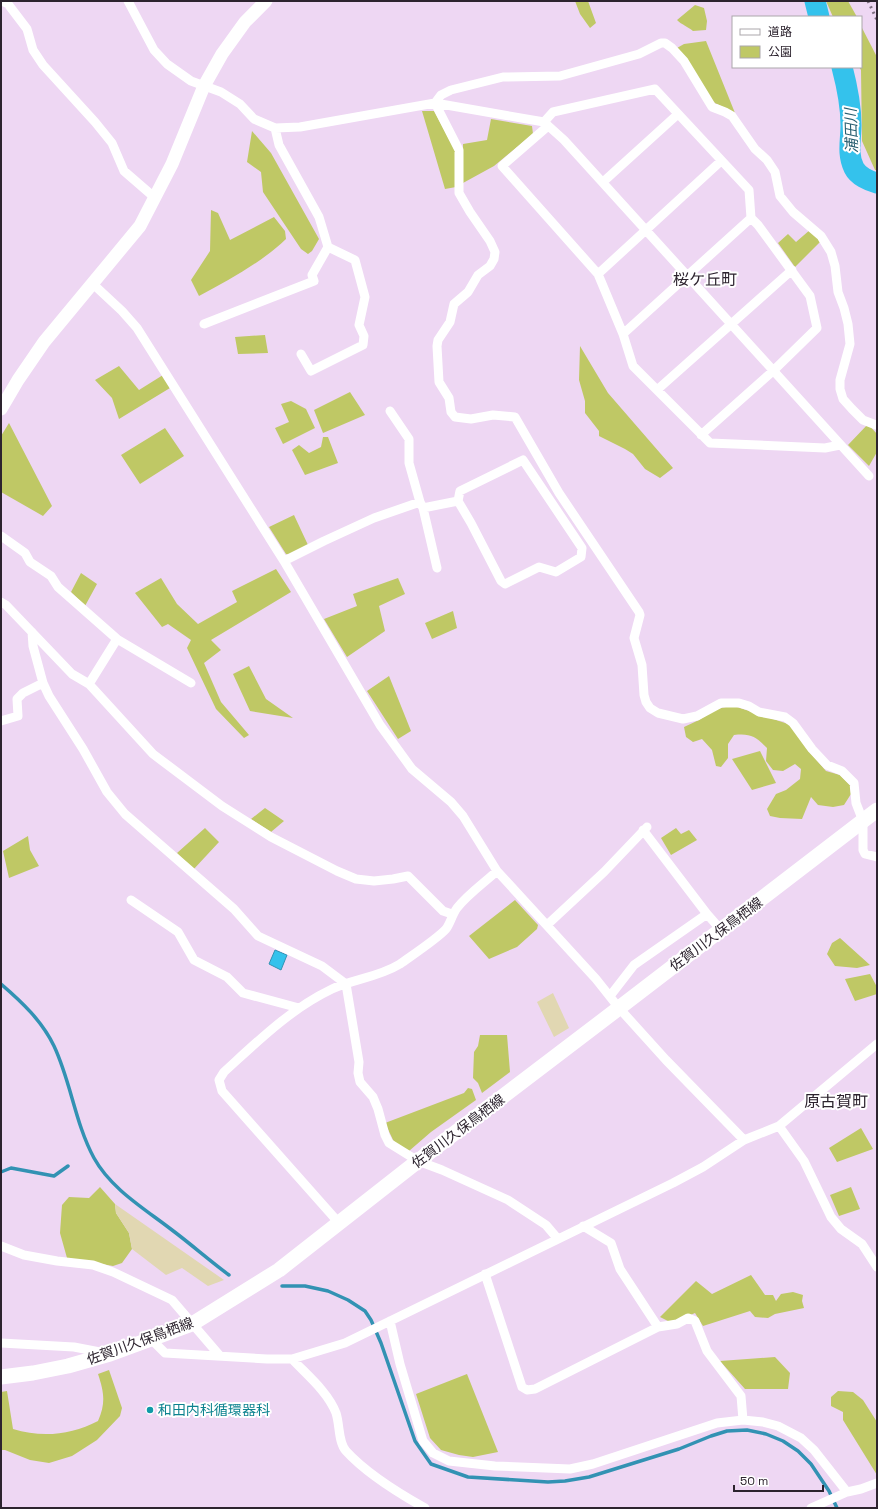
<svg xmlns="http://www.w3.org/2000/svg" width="878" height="1509" font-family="'Space Grotesk','Noto Sans JP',sans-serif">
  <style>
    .green { fill: #bfc865 }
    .sand { fill: #e1d7b2 }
    .water { fill: #34c2ec; stroke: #3292b3 }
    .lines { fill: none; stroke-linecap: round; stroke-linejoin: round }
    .stream { stroke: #3292b3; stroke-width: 3.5 }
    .river { stroke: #34c2ec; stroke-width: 21 }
    .street { stroke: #fff; stroke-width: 9 }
    .secondary { stroke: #fff; stroke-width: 13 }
    .primary { stroke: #fff; stroke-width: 15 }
    .rail { stroke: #7e6f81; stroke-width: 3; stroke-dasharray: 2 4; stroke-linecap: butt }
    .culture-dot { fill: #0f9aa8; stroke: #fff; stroke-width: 1.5 }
    .labels { text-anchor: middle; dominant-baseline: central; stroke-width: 4; stroke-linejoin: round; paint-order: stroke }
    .street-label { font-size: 14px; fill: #2c232e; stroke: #fff }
    .culture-label { font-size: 14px; fill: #0d838f; stroke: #fff; text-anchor: start }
    .water-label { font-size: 15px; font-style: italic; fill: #285e70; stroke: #fff }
    .quarter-label { font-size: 16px; fill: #2c232e; stroke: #fff }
  </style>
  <rect width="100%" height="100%" fill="#eed7f3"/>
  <!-- green -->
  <path class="green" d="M 575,1 L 588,1 L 596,23 L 590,28 L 580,14 Z
    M 826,1 L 848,1 L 857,17 L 833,17 Z
    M 695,5 L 704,8 L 707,21 L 706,30 L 693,31 C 687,26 682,25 677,20 Z
    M 861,26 L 877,57 L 877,170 L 875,170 L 862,141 L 861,70 L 859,67 L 861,67 Z
    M 706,41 L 735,113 L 713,102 L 677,48 L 684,44 Z
    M 422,111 L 434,111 L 457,154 L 456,187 L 445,189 Z
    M 491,119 L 532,126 L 533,134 L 494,166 L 463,183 L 463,144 L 487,140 Z
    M 252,131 L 271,153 L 319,239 L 312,251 L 308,254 L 301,249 L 263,192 L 261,172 L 247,162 Z
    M 211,210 L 218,213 L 230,240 L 274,217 L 285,231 L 286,239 C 262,262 229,280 199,296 L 191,280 L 210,251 Z
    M 811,229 L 821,241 L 795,267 L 778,243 L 788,234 L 796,242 Z
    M 265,335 L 268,353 L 238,354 L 235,337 Z
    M 580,346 L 608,393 L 673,468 L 660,478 L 645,469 L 633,454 L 625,449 L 599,436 L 599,431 L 585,413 L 585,401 L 579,380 Z
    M 119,366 L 139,390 L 163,375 L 170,388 L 119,419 L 112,398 L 95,380 Z
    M 350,392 L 365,415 L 323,433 L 314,410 Z
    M 291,401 L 306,409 L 315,428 L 283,444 L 275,428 L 289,422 L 281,404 Z
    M 9,423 L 52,506 L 43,516 L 1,492 L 1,436 Z
    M 868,424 L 877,434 L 877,452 L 869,466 L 848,445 Z
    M 165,428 L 184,456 L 140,484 L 121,455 Z
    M 323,437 L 328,437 L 338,463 L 305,475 L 292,450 L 299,445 L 309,453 L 321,447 Z
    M 294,515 L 308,545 L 291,555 L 286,554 L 269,527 Z
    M 276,569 L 291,592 L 211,640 L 221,650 L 204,663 L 221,702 L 249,735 L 244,738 L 216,709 L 187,648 L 191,640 L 168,624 L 162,627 L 135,593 L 161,578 L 177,604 L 198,624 L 237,602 L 232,591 Z
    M 81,573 L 97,584 L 85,606 L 71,592 Z
    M 398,578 L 405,594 L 379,606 L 385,631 L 347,657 L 324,619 L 357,606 L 353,594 Z
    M 453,611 L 457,628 L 432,639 L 425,623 Z
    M 249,666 L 266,699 L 293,718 L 250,711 L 233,674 Z
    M 389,676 L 411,731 L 398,739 L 367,691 Z
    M 726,707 L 737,707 L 791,725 L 807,749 L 826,771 L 840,775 L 850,785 L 851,794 L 844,805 L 833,807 L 818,805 L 811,797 L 802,819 L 780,818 L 770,816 L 767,809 L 776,794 L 786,790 L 800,779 L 801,769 L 795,764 L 783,771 L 773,770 L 766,761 L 767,748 C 756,737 751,733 734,735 L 728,744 L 728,758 L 721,767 L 716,766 L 712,750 L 702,739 L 693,742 L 686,737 L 684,727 L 699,720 L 716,709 Z
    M 760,751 L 776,783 L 752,790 L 732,759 Z
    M 265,808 L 284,821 L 271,832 L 251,819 Z
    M 205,828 L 219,842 L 193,870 L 177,853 Z
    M 676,828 L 681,834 L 689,830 L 697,840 L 671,855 L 661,838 Z
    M 28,836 L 30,850 L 39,866 L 9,878 L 3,851 Z
    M 515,900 L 538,925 L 537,929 L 517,947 L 489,959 L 469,936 Z
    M 840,938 L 870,965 L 857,968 L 835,966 L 827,954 L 832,943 Z
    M 870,974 L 877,987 L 877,994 L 855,1001 L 845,979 Z
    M 480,1035 L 507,1035 L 510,1072 L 482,1093 L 478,1083 L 473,1078 L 474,1052 L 478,1046 Z
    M 468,1088 L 472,1089 L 476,1100 L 431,1132 L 409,1151 L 394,1142 L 385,1123 L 464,1093 Z
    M 861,1128 L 873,1149 L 837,1162 L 829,1148 Z
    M 100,1187 L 115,1204 L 116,1213 L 129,1233 L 132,1249 L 122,1263 L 113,1266 L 67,1258 L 60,1233 L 62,1205 L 69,1197 L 89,1198 Z
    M 851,1187 L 860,1209 L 839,1216 L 830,1195 Z
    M 751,1275 L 765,1295 L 773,1295 L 776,1301 L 781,1294 L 793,1292 L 803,1295 L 802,1301 L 804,1308 L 775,1314 L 768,1318 L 755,1317 L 750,1311 L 703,1326 L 695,1313 L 672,1323 L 660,1317 L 696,1281 L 712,1294 Z
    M 775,1357 L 790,1373 L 788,1389 L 745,1389 L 720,1361 Z
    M 109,1370 L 122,1408 L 120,1416 L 97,1440 L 72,1456 L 49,1463 L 30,1460 L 5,1450 L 1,1450 L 1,1392 L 7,1391 L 13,1429 C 42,1438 71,1435 98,1421 C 106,1403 104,1392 98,1374 Z
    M 467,1374 L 498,1452 L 473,1457 L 459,1455 L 441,1450 L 430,1438 L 416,1394 Z
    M 838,1391 L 853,1392 L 863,1400 L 877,1422 L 877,1475 L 843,1420 L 843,1412 L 831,1406 L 831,1397 Z"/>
  <!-- sand -->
  <path class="sand" d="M 553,993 L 569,1028 L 554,1037 L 537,1002 Z
    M 115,1204 L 224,1280 L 208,1286 L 182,1268 L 166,1275 L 132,1249 L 129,1233 L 116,1213 Z"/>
  <!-- water -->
  <path class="water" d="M 275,950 L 287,955 L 281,970 L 269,964 Z"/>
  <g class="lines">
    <!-- stream -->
    <path class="stream" d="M 1,984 C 22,1002 42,1021 54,1046 C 71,1082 75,1123 94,1158 C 111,1189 145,1209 172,1230 C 192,1245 210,1261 229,1275
      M 1,1172 L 11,1168 L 54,1176 L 68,1166
      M 282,1286 L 305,1286 L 328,1291 L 348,1300 L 365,1311 L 371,1320 L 381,1343 L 415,1441 L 431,1464 L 468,1477 L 548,1482 L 565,1481 L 589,1477 L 679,1449 L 711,1436 L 727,1431 L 747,1430 L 766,1434 L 783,1441 L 798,1451 L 811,1464 L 829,1491 L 837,1508"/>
    <!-- river -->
    <path class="river" d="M 815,1 L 819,17
      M 842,67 C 847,86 851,106 851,125 C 851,140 847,154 854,168 C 858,176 869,181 877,183"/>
    <!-- street -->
    <path class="street" d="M 2,1 L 8,4 L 27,29 L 33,50 L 43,65 L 95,122 L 112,143 L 124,171 L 154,197
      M 128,1 L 154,50 L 167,64 L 191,81 L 221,92 L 240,104 L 254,119 L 275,128 L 300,127 L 435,103 L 544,122 L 564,140 L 869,476
      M 544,122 L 553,112 L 655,89 L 749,190 L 751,218 L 623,334
      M 548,126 L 502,166 L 598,274 L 623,334 L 633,366 L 710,443 L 825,448 L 840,445
      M 603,182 L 678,114
      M 598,274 L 721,161
      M 93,284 L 122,311 L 137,328 L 284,561 L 380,725 L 412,769 L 451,802 L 463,816 L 497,871 L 596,979 L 619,1008 L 666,1060 L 744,1140
      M 204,324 L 314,281 L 312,275 L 328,247 L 319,217 L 279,145 L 275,128
      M 301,354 L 311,371 L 363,345 L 364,336 L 359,325 L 365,297 L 355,260 L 328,247
      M 657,390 L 792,270
      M 390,411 L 409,439 L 409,463 L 420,502
      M 876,425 L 863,420 L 852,409 L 843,399 L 840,389 L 840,380 L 850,344 L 848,324 L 844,308 L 838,292 L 835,266 L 831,252 L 821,236 L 793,212 L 780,196 L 775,172 L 767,160 L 755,149 L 732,116 L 725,112 L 712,107 L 684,61 L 672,48 L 665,43 L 661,43 L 639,54 L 560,76 L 503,77 L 451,90 L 441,95 L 435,103 L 459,150 L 459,193 L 470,212 L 490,241 L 495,252 L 494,259 L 490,266 L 478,275 L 468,292 L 454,304 L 450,322 L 438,340 L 437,346 L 439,382 L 449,398 L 451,412 L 455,417 L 471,419 L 493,415 L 515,417 L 559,493 L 639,612 L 640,615 L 634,638 L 642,665 L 644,695 L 646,702 L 650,708 L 658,713 L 683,719 L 697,716 L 721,703 L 739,703 L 749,706 L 759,712 L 785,717 L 793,723 L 812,749 L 827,765 L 842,771 L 854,783 L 856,803 L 863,821 L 863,850 L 865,854 L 877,857
      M 701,435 L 773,371 L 817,328 L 810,296 L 758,225 L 751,218
      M 423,508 L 437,568
      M 1,536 L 25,553 L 30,562 L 51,576 L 58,587 L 117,639 L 191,683
      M 284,561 L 324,541 L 374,518 L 420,502 L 423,508 L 458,501 L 460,491 L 523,460 L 582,548 L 581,557 L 556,572 L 539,567 L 505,584 L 501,581 L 471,523 L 458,501
      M 1,602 L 6,605 L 72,674 L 89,684 L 153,754 L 222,806 L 271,837 L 337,871 L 356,879 L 374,881 L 393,879 L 408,876 L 443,911 L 452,914
      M 32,632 L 33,646 L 43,683 L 49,696 L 83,749 L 107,792 L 125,814 L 234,909 L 258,936 L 322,966 L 346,984 L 359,1062 L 358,1073 L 360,1082 L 373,1097 L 378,1109 L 385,1135 L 389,1143 L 418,1161 L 442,1170 L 508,1200 L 546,1225 L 557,1238
      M 89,684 L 117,639
      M 1,721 L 18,716 L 17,699 L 23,693 L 43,683
      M 643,830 L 707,914 L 721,930
      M 131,900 L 178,932 L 194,960 L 227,977 L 243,993 L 299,1008
      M 547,925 L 604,872 L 647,827
      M 610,996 L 634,965 L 707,914
      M 779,1126 L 804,1161 L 831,1217 L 841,1229 L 862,1244 L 877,1267
      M 339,1223 L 222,1091 L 219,1080 L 224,1072 C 257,1042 290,1009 332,989 C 354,979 379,977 400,964 C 411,956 437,939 446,929 C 450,924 452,915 457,908 C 468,894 484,883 497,871
      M 583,1226 L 611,1243 L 620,1269 L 658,1327
      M 1,1246 L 24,1255 L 57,1261 L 93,1265 L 113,1272 L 172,1300 L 220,1356
      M 485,1274 L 522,1387 L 527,1390 L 535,1389 L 658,1327 L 677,1324 L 688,1318 L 695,1321 L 707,1351 L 741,1396 L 743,1420
      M 390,1321 L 400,1364 L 423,1441 L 433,1453 L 449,1461 L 495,1466 L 570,1469 L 593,1464 L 717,1423 L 743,1420 L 763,1422 L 778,1426 L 801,1438 L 814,1450 L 847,1492
      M 151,1339 L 165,1353 L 267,1359 L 292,1359 L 345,1343 L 673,1183 L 703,1167 L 744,1140 L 779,1126 L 877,1044
      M 1,1343 L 74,1347 L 105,1353
      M 292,1359 C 307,1375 328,1392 336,1413 C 340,1425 338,1442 346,1451 C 366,1473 400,1494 425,1508
      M 811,1508 L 847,1492 L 861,1489 L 877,1483"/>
    <!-- secondary -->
    <path class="secondary" d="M 1,409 L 18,380 L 44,342 L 140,226 L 172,164 L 204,86 L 222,54 L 245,22 L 266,1"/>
    <!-- primary -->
    <path class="primary" d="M 1,1377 L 33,1373 L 68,1366 L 110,1354 L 192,1324 L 279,1270 L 418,1161 L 619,1008 L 877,810"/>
    <!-- rail -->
    <path class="rail" d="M 868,1 L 877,20"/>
  </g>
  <!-- markers -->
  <circle class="culture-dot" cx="150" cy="1410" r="4"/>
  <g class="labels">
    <!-- street labels -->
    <g class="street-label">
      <text transform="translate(716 934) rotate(-37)">佐賀川久保鳥栖線</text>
      <text transform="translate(458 1131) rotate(-37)">佐賀川久保鳥栖線</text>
      <text transform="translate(140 1341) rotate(-20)">佐賀川久保鳥栖線</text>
    </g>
    <!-- culture labels -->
    <g class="culture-label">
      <text x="158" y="1410">和田内科循環器科</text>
    </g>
    <!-- water labels -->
    <g class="water-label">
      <text transform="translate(851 131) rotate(-92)">浦田川</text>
    </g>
    <!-- quarter labels -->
    <g class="quarter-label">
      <text x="705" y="279">桜ケ丘町</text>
      <text x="836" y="1101">原古賀町</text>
    </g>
  </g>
  <!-- border -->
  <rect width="878" height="1509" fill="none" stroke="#2c232e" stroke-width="4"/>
  <!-- legend -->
  <rect x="732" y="16" width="130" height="52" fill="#ffffff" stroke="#aba7ab"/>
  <rect x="740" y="29" width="20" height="6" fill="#ffffff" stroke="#aba7ab"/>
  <text x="768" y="36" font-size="12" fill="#2c232e">道路</text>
  <rect x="740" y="46" width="20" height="12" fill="#bfc865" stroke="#aba7ab"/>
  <text x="768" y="56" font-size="12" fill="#2c232e">公園</text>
  <!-- scale -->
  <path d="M734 1485v6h89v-6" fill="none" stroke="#2c232e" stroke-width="2"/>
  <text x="740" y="1485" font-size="12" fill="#2c232e" stroke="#ffffff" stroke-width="3" paint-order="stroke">50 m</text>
</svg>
